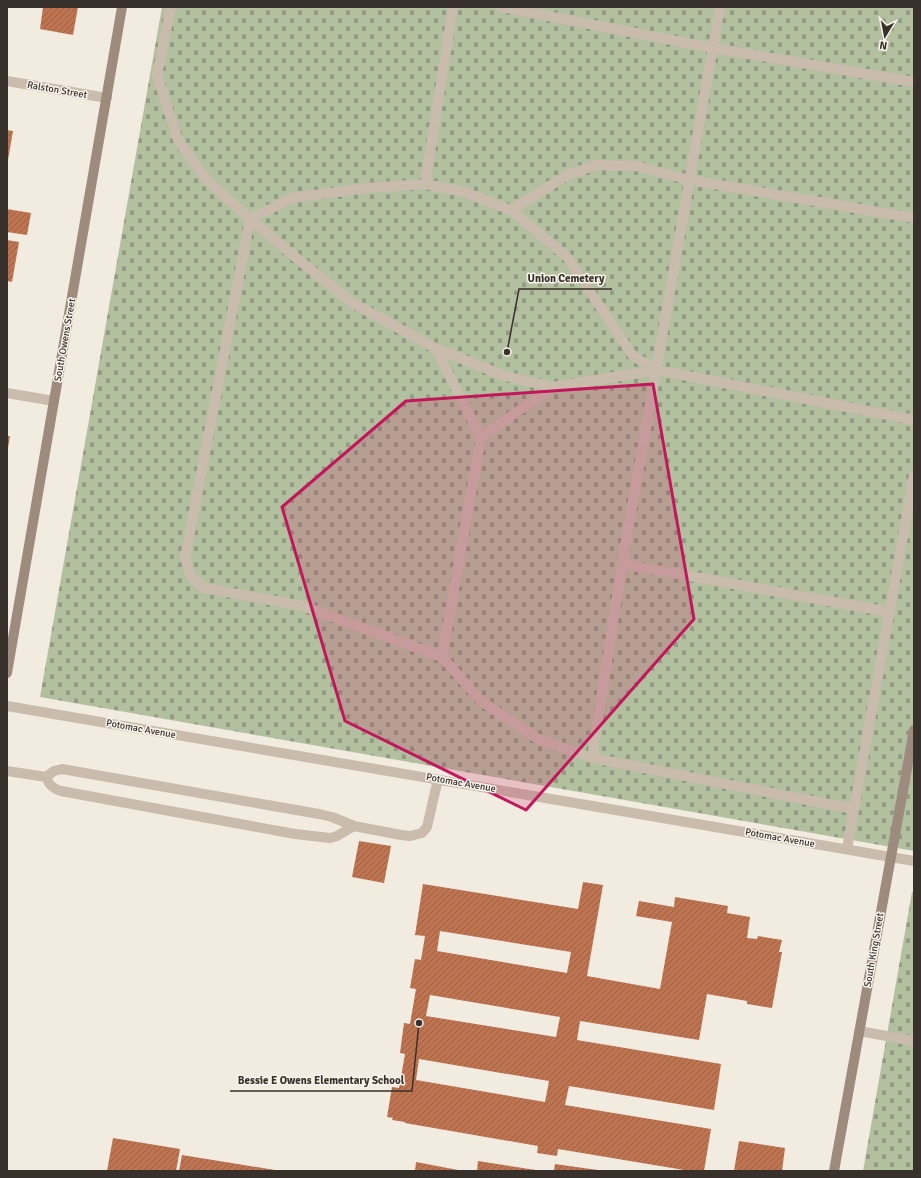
<svg xmlns="http://www.w3.org/2000/svg" width="921" height="1178" font-family="Signika,sans-serif">
  <style>
    .cemetery { fill: url(#cemetery-stones) }
    .building { fill: url(#building-hatch); fill-rule: evenodd }
    .lines { fill: none; stroke-linecap: round; stroke-linejoin: round }
    .lane { stroke: #c9bcac; stroke-width: 10 }
    .street { stroke: #c9bcac; stroke-width: 10 }
    .secondary { stroke: #9d8b7e; stroke-width: 10 }
    .marked { fill: #c2185b; fill-opacity: 0.2; stroke: #c2185b; stroke-width: 3; stroke-linejoin: round }
    .labels { text-anchor: middle; dominant-baseline: central; stroke-width: 3; stroke-linejoin: round; paint-order: stroke }
    .street-label { font-size: 10px; fill: #38302b; stroke: #f9f4ec }
    .leader { fill: none; stroke: #38302b; stroke-width: 1.5 }
    .callout-dot { fill: #38302b; stroke: #f9f4ec; stroke-width: 1.5 }
    .callout-label { font-size: 11px; text-anchor: middle; font-weight: bold; fill: #38302b; stroke: #f9f4ec; stroke-width: 3; stroke-linejoin: round; paint-order: stroke }
  </style>
  <defs>
    <pattern id="cemetery-stones" width="16" height="16" patternUnits="userSpaceOnUse"><rect width="16" height="16" fill="#b3c0a0"/><path d="M2 7V4a2 2 0 0 1 4 0v3zM10 15v-3a2 2 0 0 1 4 0v3z" fill="#939c83"/></pattern>
    <pattern id="building-hatch" width="6" height="6" patternUnits="userSpaceOnUse"><rect width="6" height="6" fill="#be7451"/><path d="M-1 1l2-2M0 6l6-6M5 7l2-2" fill="none" stroke="#9b6043"/></pattern>
  </defs>
  <rect width="100%" height="100%" fill="#f2ebe0"/>
  <!-- cemetery -->
  <path class="cemetery" d="M 162,7 L 914,7 L 914,851 L 40,697 Z
    M 912,892 L 914,893 L 914,1171 L 863,1171 Z"/>
  <!-- building -->
  <path class="building" d="M 43,7 L 78,7 L 73,35 L 40,29 Z
    M 7,130 L 13,131 L 8,160 L 7,160 Z
    M 7,209 L 31,213 L 27,235 L 7,232 Z
    M 7,240 L 19,242 L 12,282 L 7,281 Z
    M 7,436 L 10,436 L 8,448 L 7,448 Z
    M 359,841 L 391,846 L 384,883 L 352,877 Z
    M 583,882 L 603,885 L 587,976 L 660,989 L 672,922 L 636,916 L 639,901 L 674,907 L 675,897 L 728,906 L 727,913 L 750,917 L 747,938 L 757,939 L 758,936 L 782,940 L 779,952 L 782,952 L 772,1008 L 747,1004 L 747,1001 L 707,994 L 699,1040 L 580,1021 L 577,1040 L 721,1064 L 714,1110 L 569,1086 L 565,1105 L 711,1129 L 704,1171 L 690,1171 L 558,1149 L 557,1156 L 537,1153 L 538,1146 L 405,1123 L 405,1122 L 392,1120 L 393,1118 L 387,1117 L 392,1087 L 399,1088 L 405,1054 L 400,1053 L 404,1023 L 410,1024 L 416,989 L 410,988 L 415,959 L 421,960 L 425,936 L 415,935 L 423,884 L 578,909 ZM 440,931 L 571,952 L 567,973 L 437,951 ZM 430,995 L 560,1017 L 556,1037 L 426,1016 ZM 419,1059 L 549,1081 L 545,1102 L 416,1080 Z
    M 113,1138 L 180,1149 L 176,1171 L 107,1171 Z
    M 739,1141 L 785,1148 L 782,1171 L 734,1171 Z
    M 182,1155 L 275,1170 L 275,1171 L 179,1171 Z
    M 478,1161 L 536,1170 L 536,1171 L 477,1171 Z
    M 416,1162 L 458,1170 L 458,1171 L 415,1171 Z
    M 555,1164 L 598,1170 L 598,1171 L 554,1171 Z"/>
  <g class="lines">
    <!-- lane -->
    <path class="lane" d="M 171,7 L 157,75 L 178,140 L 205,178 L 250,219 L 185,558 L 191,576 L 204,588 L 303,606 L 442,657 L 481,701 L 538,739 L 592,758
      M 501,7 L 713,48 L 914,82
      M 720,7 L 622,564 L 592,758 L 854,809
      M 425,184 L 453,7
      M 511,210 L 567,175 L 596,165 L 636,166 L 690,180 L 914,218
      M 435,348 L 481,437 L 442,657
      M 657,370 L 553,387 L 505,376 L 435,348 L 351,302 L 288,251 L 250,219 L 292,198 L 367,188 L 425,184 L 464,192 L 511,210 L 567,257 L 633,356 L 657,370 L 914,420
      M 481,437 L 553,387
      M 622,564 L 890,612
      M 7,771 L 46,777 L 54,771 L 62,769 L 319,814 L 332,817 L 354,826 L 401,835 L 410,836 L 422,833 L 427,827 L 438,779
      M 46,777 C 49,785 53,789 61,791 L 295,834 L 330,838 L 337,836 L 354,826
      M 847,849 L 914,475
      M 859,1031 L 914,1041"/>
    <!-- street -->
    <path class="street" d="M 7,81 L 107,98
      M 7,393 L 54,401
      M 7,706 L 914,861"/>
    <!-- secondary -->
    <path class="secondary" d="M 7,673 L 122,7
      M 834,1171 L 914,730"/>
  </g>
  <!-- marked area -->
  <path class="marked" d="M 653,384 L 694,619 L 526,810 L 345,721 L 282,507 L 406,401 Z"/>
  <g class="labels">
    <!-- street labels -->
    <g class="street-label">
      <text transform="translate(57 90) rotate(10)">Ralston Street</text>
      <text transform="translate(65 340) rotate(-80)">South Owens Street</text>
      <text transform="translate(141 729) rotate(10)">Potomac Avenue</text>
      <text transform="translate(461 783) rotate(10)">Potomac Avenue</text>
      <text transform="translate(780 838) rotate(10)">Potomac Avenue</text>
      <text transform="translate(874 950) rotate(-80)">South King Street</text>
    </g>
  </g>
  <!-- callouts -->
  <path class="leader" d="M507 352L519 289H612M419 1023L412 1091H230"/>
  <g class="callout-dot">
    <circle cx="507" cy="352" r="4"/>
    <circle cx="419" cy="1023" r="4"/>
  </g>
  <g class="callout-label">
    <text x="566" y="282">Union Cemetery</text>
    <text x="321" y="1084">Bessie E Owens Elementary School</text>
  </g>
  <!-- border -->
  <rect width="921" height="1178" fill="none" stroke="#38302b" stroke-width="16"/>
  <!-- north arrow -->
  <g transform="translate(885 36) rotate(190)" stroke="#f9f4ec" stroke-width="3" paint-order="stroke">
  <path d="M0-3L7 15L0 10L-7 15Z" fill="#38302b"/>
  <text y="-6" font-size="11" font-weight="bold" text-anchor="middle" fill="#38302b">N</text>
  </g>
</svg>
